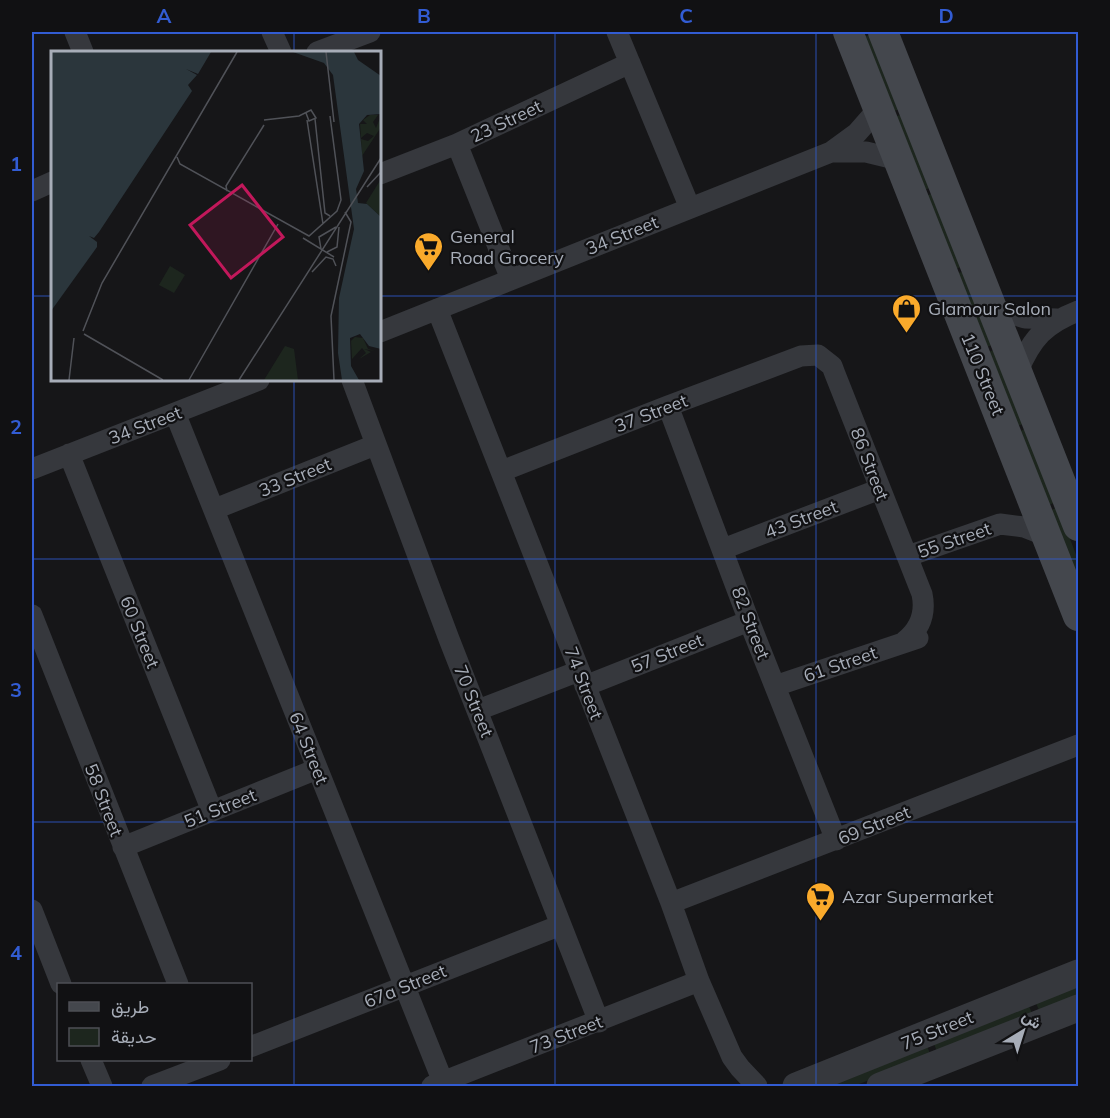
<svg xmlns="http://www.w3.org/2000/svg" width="1110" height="1118" font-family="Mulish,Vazirmatn,sans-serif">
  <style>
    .green { fill: #1d261e }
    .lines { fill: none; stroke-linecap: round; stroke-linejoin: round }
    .minor { stroke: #36383d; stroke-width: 21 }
    .tertiary { stroke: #36383d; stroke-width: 27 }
    .secondary { stroke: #44474d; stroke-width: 30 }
    .grid { fill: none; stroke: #325cd3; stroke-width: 1.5; stroke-opacity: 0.55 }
    .labels { text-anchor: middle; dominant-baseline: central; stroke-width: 4.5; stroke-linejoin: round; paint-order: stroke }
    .street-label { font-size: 18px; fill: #a7adb8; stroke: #111113 }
    .poi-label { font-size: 18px; fill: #a7adb8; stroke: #111113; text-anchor: start }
    .inset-road { fill: none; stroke: #505258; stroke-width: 1.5 }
    .view { fill: #c2185b; fill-opacity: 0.15; stroke: #c2185b; stroke-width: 3 }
    .inset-edge { fill: none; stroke: #a7adb8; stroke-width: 3 }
    .neatline { fill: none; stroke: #325cd3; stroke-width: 2 }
    .grid-label { font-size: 20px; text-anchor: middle; font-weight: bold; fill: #325cd3 }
  </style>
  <rect width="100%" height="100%" fill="#161618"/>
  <!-- green -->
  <path class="green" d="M 871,34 L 900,109 L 891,112 L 862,38 Z
    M 903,114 L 932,187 L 922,191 L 894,117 Z
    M 934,193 L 963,266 L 954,270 L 925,196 Z
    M 965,271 L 994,344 L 985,348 L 955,274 Z
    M 996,349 L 1025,423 L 1016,427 L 986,353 Z
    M 1027,428 L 1056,502 L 1047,506 L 1018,432 Z
    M 1058,507 L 1078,560 L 1078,584 L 1049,511 Z
    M 1078,986 L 1078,998 L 1040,1013 L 1036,1003 Z
    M 1029,1006 L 1033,1016 L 938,1054 L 934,1044 Z
    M 927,1046 L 931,1056 L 854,1086 L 830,1086 Z"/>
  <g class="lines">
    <!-- minor -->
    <path class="minor" d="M 75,32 L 83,52
      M 272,32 L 281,52
      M 617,32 L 690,208
      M 317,52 L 370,32
      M 457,144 L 511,279
      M 831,152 L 866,152 L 899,160
      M 380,174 L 457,144 L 630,63
      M 32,191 L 52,182
      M 992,308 L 1025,318 L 1057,319
      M 437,309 L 671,903 L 699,981 L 732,1057 L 740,1068 L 757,1086
      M 380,332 L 831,152 L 857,133 L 878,109
      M 1018,371 C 1032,338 1045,324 1078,311
      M 352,380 L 449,639 L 599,1022
      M 668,406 L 749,621 L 836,840
      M 175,413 L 443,1082
      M 69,454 L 212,811
      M 32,469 L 259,380
      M 502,471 L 668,406 L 801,356 L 818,355 L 832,366 L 835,374 L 922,594 C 926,613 920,629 905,641
      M 215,509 L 375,445
      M 723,549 L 880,489
      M 908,556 L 1000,524 L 1024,527 L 1047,536
      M 32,615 L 178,984
      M 585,686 L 749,621
      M 775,686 L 918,638
      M 478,710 L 579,671
      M 123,847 L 317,769
      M 671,903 L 1078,745
      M 32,910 L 61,984
      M 250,1047 L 561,925
      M 91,1060 L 102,1086
      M 152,1086 L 220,1060
      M 432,1086 L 699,981"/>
    <!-- tertiary -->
    <path class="tertiary" d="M 796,1086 L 1078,973
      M 880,1086 L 1078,1008"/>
    <!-- secondary -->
    <path class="secondary" d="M 848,32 L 1078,616
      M 883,32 L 1078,526"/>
  </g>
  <!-- grid -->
  <path class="grid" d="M 294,32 L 294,52M 555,32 L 555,1086M 816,32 L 816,1086M 32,296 L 52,296M 380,296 L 1078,296M 294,380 L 294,1086M 32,559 L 1078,559M 32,822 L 1078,822"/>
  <!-- icons -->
  <defs>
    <symbol id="supermarket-pin" viewBox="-11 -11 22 30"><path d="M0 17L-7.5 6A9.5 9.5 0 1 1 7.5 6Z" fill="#faaa2b" stroke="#111113"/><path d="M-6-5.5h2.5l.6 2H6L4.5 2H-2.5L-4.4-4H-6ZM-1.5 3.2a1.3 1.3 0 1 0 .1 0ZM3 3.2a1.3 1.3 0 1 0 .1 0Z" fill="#111"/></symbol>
    <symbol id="shop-pin" viewBox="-11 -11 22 30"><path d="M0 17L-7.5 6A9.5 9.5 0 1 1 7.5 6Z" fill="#faaa2b" stroke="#111113"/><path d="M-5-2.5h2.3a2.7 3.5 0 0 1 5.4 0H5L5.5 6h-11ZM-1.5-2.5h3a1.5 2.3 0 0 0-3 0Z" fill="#111"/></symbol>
  </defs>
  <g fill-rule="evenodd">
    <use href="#supermarket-pin" x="412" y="230" width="33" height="45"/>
    <use href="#shop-pin" x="890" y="292" width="33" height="45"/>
    <use href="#supermarket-pin" x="804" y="880" width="33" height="45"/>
  </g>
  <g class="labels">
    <!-- street labels -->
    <g class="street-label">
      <text transform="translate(506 121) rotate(-25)">23 Street</text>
      <text transform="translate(622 235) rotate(-22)">34 Street</text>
      <text transform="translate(983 374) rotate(68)">110 Street</text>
      <text transform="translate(651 413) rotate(-21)">37 Street</text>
      <text transform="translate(145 425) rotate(-21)">34 Street</text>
      <text transform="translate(870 464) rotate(69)">86 Street</text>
      <text transform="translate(295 477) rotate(-22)">33 Street</text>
      <text transform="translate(801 519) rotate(-21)">43 Street</text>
      <text transform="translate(954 540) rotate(-19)">55 Street</text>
      <text transform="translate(751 623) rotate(69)">82 Street</text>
      <text transform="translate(140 632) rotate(68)">60 Street</text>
      <text transform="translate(667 653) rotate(-22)">57 Street</text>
      <text transform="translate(840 664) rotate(-19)">61 Street</text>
      <text transform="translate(584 683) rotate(69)">74 Street</text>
      <text transform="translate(474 701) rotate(68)">70 Street</text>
      <text transform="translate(309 748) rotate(68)">64 Street</text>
      <text transform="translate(104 800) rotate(69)">58 Street</text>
      <text transform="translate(220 808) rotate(-22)">51 Street</text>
      <text transform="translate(874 825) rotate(-22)">69 Street</text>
      <text transform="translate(405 986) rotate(-22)">67a Street</text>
      <text transform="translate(937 1030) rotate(-22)">75 Street</text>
      <text transform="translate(566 1034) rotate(-21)">73 Street</text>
    </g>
    <!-- poi labels -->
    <g class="poi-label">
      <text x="450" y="236">General<tspan x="450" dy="21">Road Grocery</tspan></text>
      <text x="928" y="308">Glamour Salon</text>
      <text x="842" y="896">Azar Supermarket</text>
    </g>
  </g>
  <!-- overview -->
  <g transform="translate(51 51)">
    <rect width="330" height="330" fill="#161618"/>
    <path d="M 319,64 L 327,64 L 322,71 L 325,77 L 330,65 L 330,76 L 311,105 L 310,88 L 317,90 L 323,85 L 316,82 L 310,87 L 309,73 L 316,73 L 312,69 ZM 330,128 L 330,166 L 315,152 ZM 119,215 L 134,224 L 123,242 L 108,234 ZM 304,286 L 312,287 L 317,298 L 324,300 L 313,298 L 320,301 L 308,308 L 315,302 L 311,297 L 301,308 L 300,290 ZM 234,295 L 243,298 L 247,329 L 213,329 Z" fill="#1d261e"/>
    <path d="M 0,1 L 160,1 L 147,23 L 135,18 L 146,24 L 137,34 L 141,40 L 48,181 L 43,187 L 38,185 L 46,191 L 46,196 L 0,260 ZM 242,1 L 303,1 L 307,9 L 330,25 L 330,63 L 316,64 L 308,73 L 313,120 L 305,138 L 307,152 L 316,153 L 330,166 L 330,298 L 318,295 L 309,283 L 299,287 L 300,315 L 308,329 L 291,329 L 287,302 L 288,247 L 303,178 L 282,24 L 273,12 Z" fill="#2b363c"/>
    <path class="inset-road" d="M 275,1 L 283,71M 264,68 L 274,162 L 279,165M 213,69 L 248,65 L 260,59 L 265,67 L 258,70 L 255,62M 256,69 L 272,173M 126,106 L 129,113 L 258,185 L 286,160 L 290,149 L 279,65M 316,136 L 330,121M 176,140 L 175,135 L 213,74M 252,187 L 283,206M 270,198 L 268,186 L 285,176M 276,201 L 286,196 L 288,176M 261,221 L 275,206 L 282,208 L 285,215M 32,280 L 51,232 L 186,1M 33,283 L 112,329M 18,329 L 23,287M 138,329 L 227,173M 188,329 L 330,107M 283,329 L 280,265 L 300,171 L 294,161"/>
    <path class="view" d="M 191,134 L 232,186 L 180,227 L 139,174 Z"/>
    <rect width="330" height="330" class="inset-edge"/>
  </g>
  <!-- border -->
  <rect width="1110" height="1118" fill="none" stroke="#111113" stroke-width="66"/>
  <!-- legend -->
  <rect x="57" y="983" width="195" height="78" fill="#111113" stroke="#4d4f55" stroke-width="1.5"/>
  <rect x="69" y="1002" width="30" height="9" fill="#44474d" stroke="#4d4f55" stroke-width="1.5"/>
  <text x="111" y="1013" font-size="18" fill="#a7adb8">طريق</text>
  <rect x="69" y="1028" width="30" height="18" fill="#1d261e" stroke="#4d4f55" stroke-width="1.5"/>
  <text x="111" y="1043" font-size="18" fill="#a7adb8">حديقة</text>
  <!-- north arrow -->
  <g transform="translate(1023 1031) rotate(38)" stroke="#111113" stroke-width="4.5" paint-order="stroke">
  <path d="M0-4.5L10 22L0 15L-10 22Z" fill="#a7adb8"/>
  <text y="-9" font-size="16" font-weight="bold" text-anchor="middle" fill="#a7adb8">ش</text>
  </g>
  <rect x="33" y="33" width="1044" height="1052" class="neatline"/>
  <g class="grid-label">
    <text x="164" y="23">A</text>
    <text x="424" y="23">B</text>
    <text x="686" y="23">C</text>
    <text x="946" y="23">D</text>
    <text x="16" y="171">1</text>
    <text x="16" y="434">2</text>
    <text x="16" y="697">3</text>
    <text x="16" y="960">4</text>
  </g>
</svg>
